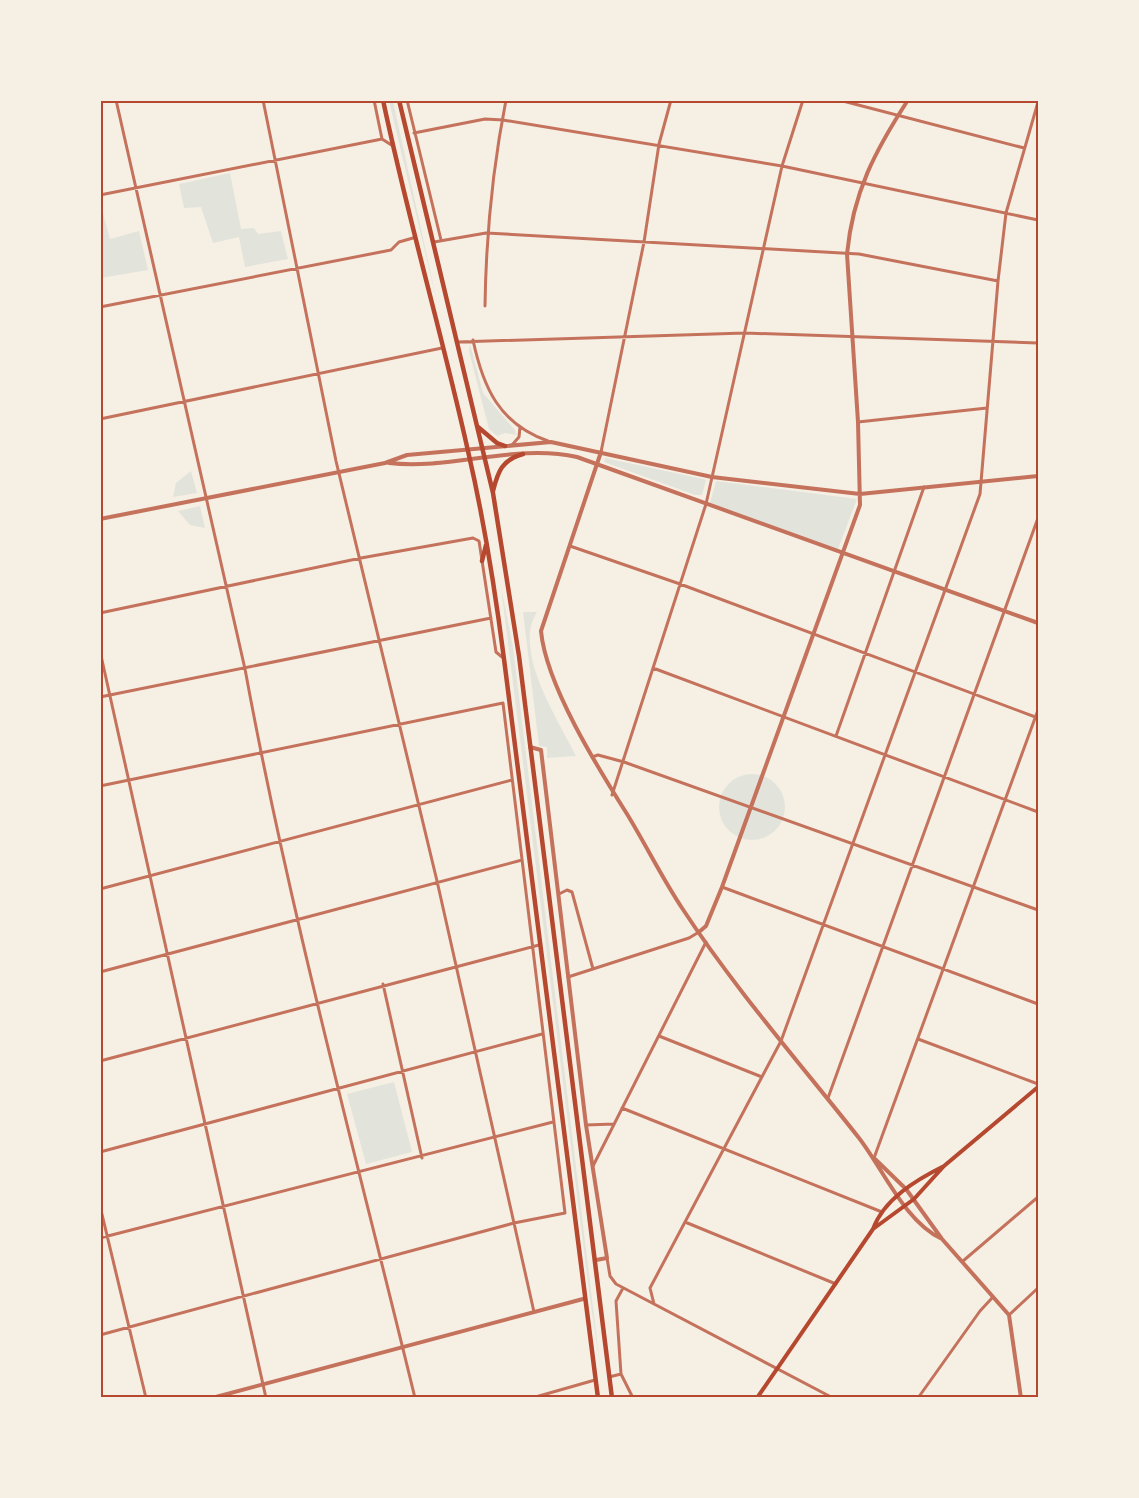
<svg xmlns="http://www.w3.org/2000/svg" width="1139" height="1498" font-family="'Work Sans',sans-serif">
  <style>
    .green { fill: #e2e4dc }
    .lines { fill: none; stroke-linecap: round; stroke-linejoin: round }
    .minor { stroke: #c5725c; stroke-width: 3 }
    .tertiary { stroke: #c5725c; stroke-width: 4 }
    .secondary { stroke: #b5482f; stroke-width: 4 }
    .primary { stroke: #b5482f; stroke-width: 4.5 }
    .neatline { fill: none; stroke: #b5482f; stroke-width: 2 }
  </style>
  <rect width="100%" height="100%" fill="#f6efe4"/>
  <!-- green -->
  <path class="green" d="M 389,101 L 393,101 L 437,302 Z
    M 230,173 L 241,229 L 254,228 L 258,234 L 281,231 L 288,259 L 245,267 L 239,237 L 213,243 L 201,207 L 184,208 L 179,184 Z
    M 100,202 L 110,239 L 139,231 L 148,270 L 101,278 Z
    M 470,344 L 483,393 L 515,430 L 516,435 L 505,433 L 497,436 L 489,429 L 469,351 Z
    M 605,458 L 703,479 L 706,480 L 702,495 L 695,495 L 604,462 Z
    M 191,471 L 197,493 L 173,497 L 176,483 Z
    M 716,481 L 857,499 L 838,549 L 710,503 Z
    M 200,506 L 205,528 L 190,525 L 178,511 Z
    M 501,587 L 513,647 L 600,1365 L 590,1299 Z
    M 523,612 L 537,612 C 512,651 558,719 576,756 L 547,758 L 547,747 L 539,746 Z
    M719 807a33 33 0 1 1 66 0a33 33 0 1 1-66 0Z
    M 394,1082 L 412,1152 L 366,1164 L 347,1094 Z"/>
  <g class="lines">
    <!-- minor -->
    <path class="minor" d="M 116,100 L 245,669 C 290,914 356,1155 415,1398
      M 263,100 L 336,461 L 437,881 L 534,1312
      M 374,100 L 382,139 L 393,146
      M 407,100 L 441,240
      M 839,100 L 1024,148
      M 414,133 L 485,119 L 503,120 L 782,166 L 1038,220
      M 100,195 L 382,139
      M 434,242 L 486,233 L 859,254 L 998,281
      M 485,306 C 486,235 492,171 506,100
      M 100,307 L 391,250 L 399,242 L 413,238
      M 473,340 C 483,387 499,424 548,441
      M 458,342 L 745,333 L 1038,343
      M 100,419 L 442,348
      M 858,422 L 987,408
      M 512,445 L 519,437 L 520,427
      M 601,452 L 644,242 L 659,144 L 671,100
      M 570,546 L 680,584 L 1038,718
      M 100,613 L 361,558 L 473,538 L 479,541 L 496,652 L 502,657
      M 100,651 L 266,1398
      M 653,668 L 1038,812
      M 100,697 L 491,618
      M 836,736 L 924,487
      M 592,757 L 598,755 L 624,762 L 1038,910
      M 100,786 L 503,703 L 565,1213 L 514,1223 L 100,1335
      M 612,795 L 706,504 L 782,166 L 803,100
      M 722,887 L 1038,1004
      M 100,889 L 512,780
      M 559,894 L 567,890 L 572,892 L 593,969
      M 100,972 L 522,860
      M 568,977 L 689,938 L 699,932
      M 383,984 L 422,1158
      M 659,1036 L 762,1077
      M 918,1039 L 1038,1084
      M 100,1061 L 539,945
      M 828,1098 L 1038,518
      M 622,1108 L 882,1212
      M 586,1125 L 614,1124
      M 100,1152 L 542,1034
      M 874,1158 L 1038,710
      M 593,1166 L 706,942
      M 100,1206 L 146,1398
      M 685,1222 L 836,1284
      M 100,1238 L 553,1122
      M 607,1258 L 610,1276 L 616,1284 L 833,1398
      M 963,1261 L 1038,1197
      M 623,1288 L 616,1301 L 621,1374 L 633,1398
      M 654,1304 L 650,1288 L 781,1041 L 980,494 L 998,281 L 1006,213 L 1038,102
      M 1009,1315 L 1038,1288
      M 609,1377 L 621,1374
      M 532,1398 L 595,1380
      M 918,1398 L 980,1311 L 992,1298"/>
    <!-- tertiary -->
    <path class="tertiary" d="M 601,452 L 541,631 C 546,685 598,768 627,814 C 646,845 662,878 682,908 C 735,989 799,1062 859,1138 C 883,1169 905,1222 942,1239
      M 389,463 C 452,470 516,443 577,457 L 1038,623
      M 100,519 L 385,463 L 407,455 L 551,442 L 712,477 L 860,494 L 1038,476
      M 530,747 L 541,750 L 586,1125 L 607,1258 L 596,1260
      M 699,932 L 706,926 L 722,887 L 860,505 L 858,422 L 847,254 C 853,192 875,151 908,100
      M 875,1159 L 906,1189 L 942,1239 L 1009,1315 L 1021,1398
      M 212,1398 L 583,1299"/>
    <!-- secondary -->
    <path class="secondary" d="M 873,1229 L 914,1199 L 944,1166 L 1038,1087
      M 757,1398 L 873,1229 C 884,1199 916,1180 944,1166"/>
    <!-- primary -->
    <path class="primary" d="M 383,100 C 408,219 442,334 468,451 C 484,520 495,589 504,659 L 598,1398
      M 399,100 L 493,493 L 519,656 L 612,1398
      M 478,427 L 497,443 L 505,446
      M 493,491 C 498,471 502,460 523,454
      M 482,561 L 486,545"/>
  </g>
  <!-- border -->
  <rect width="1139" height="1498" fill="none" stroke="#f6efe4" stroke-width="204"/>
  <rect x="102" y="102" width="935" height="1294" class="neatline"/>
</svg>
